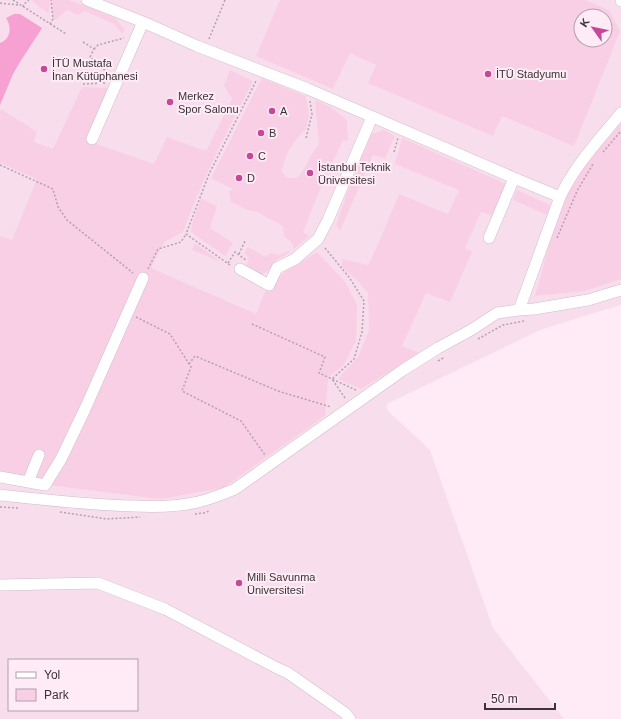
<svg xmlns="http://www.w3.org/2000/svg" width="621" height="719" font-family="Arial,sans-serif">
  <style>
    .built { fill: #f8deec; fill-rule: evenodd }
    .green { fill: #f9cfe5; fill-rule: evenodd }
    .water { fill: #f7a0d2 }
    .lines { fill: none; stroke-linecap: round; stroke-linejoin: round }
    .minor-casing { stroke: #d0bdc7; stroke-width: 12 }
    .path { stroke: #b2a3ab; stroke-width: 1.5; stroke-dasharray: 2 2; stroke-linecap: butt }
    .minor { stroke: #fff; stroke-width: 11 }
    .poi-dot { fill: #c64999; stroke: #feebf5; stroke-width: 1.5 }
    .labels { text-anchor: middle; dominant-baseline: central; stroke-width: 4; stroke-linejoin: round; paint-order: stroke }
    .poi-label { font-size: 11px; fill: #3b3337; stroke: #feebf5; text-anchor: start }
  </style>
  <rect width="100%" height="100%" fill="#feebf5"/>
  <!-- built -->
  <path class="built" d="M 0,0 L 621,0 L 621,305 L 581,317 L 540,330 L 387,404 L 387,410 L 430,450 L 493,628 L 564,719 L 0,719 ZM 581,16 L 605,16 L 605,40 L 581,40 ZM 9,660 L 137,660 L 137,710 L 9,710 Z"/>
  <!-- green -->
  <path class="green" d="M 34,0 L 49,0 L 50,6 L 48,13 L 32,1 Z
    M 51,0 L 69,0 L 91,8 L 115,18 L 125,30 L 122,34 L 114,24 L 85,11 L 78,15 L 67,10 L 56,20 L 53,19 Z
    M 280,0 L 585,0 L 609,10 L 620,31 L 574,146 L 502,116 L 493,136 L 368,83 L 376,65 L 350,53 L 333,89 L 256,56 ZM 581,16 L 605,16 L 605,40 L 581,40 Z
    M 230,70 L 253,81 C 228,130 202,179 183,232 L 164,242 L 151,268 L 256,314 L 265,292 L 284,272 L 317,252 L 346,283 L 357,305 L 356,341 L 343,366 L 331,375 L 328,379 L 325,416 L 223,488 L 160,499 L 0,479 L 0,236 L 12,240 L 37,179 L 0,163 L 0,111 L 1,109 L 37,132 L 34,142 L 53,149 L 82,87 L 111,88 L 88,141 L 154,164 L 167,137 L 206,151 L 232,99 L 224,86 Z
    M 262,78 L 306,96 L 309,115 L 306,129 L 298,137 L 288,151 L 281,171 L 288,178 L 297,178 C 307,168 310,154 319,144 L 315,100 L 329,106 L 347,120 L 348,141 L 343,140 L 318,194 L 303,232 L 309,236 L 302,242 L 294,249 L 292,243 L 284,236 L 283,226 L 257,212 L 247,210 L 231,202 L 229,192 L 233,189 L 211,178 Z
    M 621,123 L 621,279 L 585,291 L 535,296 L 563,195 L 589,161 Z
    M 384,130 L 395,136 L 385,158 L 373,155 L 340,231 L 336,225 L 362,151 L 372,134 Z
    M 402,138 L 506,184 L 494,216 L 481,212 L 465,248 L 472,252 L 450,302 L 426,293 L 402,346 L 419,353 L 361,389 L 338,379 L 358,357 L 369,330 L 368,293 L 356,279 L 342,267 L 342,259 L 368,265 L 380,240 L 399,194 L 448,214 L 459,190 L 395,164 Z
    M 517,190 L 550,205 L 547,215 L 513,200 Z
    M 201,198 L 217,206 L 210,228 L 233,243 L 225,256 L 191,232 L 192,224 Z
    M 195,243 L 221,262 L 192,250 Z
    M 248,247 L 266,257 L 270,253 L 279,255 L 288,251 L 290,252 L 276,260 L 277,264 L 260,276 L 245,270 L 249,258 L 244,253 Z"/>
  <!-- water -->
  <path class="water" d="M 14,14 L 20,14 L 42,28 L 20,62 L 13,74 L 0,105 L 0,43 C 11,39 12,27 6,18 Z"/>
  <g class="lines">
    <defs>
      <path id="minor" d="M 87,0 L 143,22 L 197,46 L 308,89 L 514,178 L 560,197
        M 621,0 L 621,1
        M 92,139 L 143,22
        M 489,238 L 514,178
        M 240,269 L 269,285 L 277,268 L 295,259 L 318,239 L 328,220 L 372,117
        M 519,310 L 560,197 C 575,165 599,140 621,113
        M 0,477 L 45,485 L 61,459 L 85,409 L 143,278
        M 28,482 L 39,455
        M 0,495 C 45,500 89,505 134,506 C 156,507 177,507 198,502 C 211,499 223,494 235,489 L 403,370 L 438,348 L 471,330 L 497,313 L 519,310 L 534,309 L 588,300 L 621,290
        M 0,585 L 98,583 L 165,609 L 277,668 L 288,673 L 345,713 L 350,719"/>
    </defs>
    <!-- minor casing -->
    <use href="#minor" class="minor-casing"/>
    <!-- path -->
    <path class="path" d="M 13,0 L 66,34
      M 0,3 L 18,5
      M 23,7 L 24,4 L 29,0
      M 50,24 L 53,19 L 51,0
      M 209,39 L 225,0
      M 83,42 L 94,49 L 90,57 L 109,74
      M 94,49 L 98,45 L 124,38
      M 83,84 L 105,83
      M 306,138 L 312,114 L 310,101
      M 394,152 L 398,138
      M 603,152 L 621,131
      M 0,165 L 53,189 L 58,207 L 67,220 L 133,273
      M 557,238 L 577,191 L 593,164
      M 325,248 L 349,277 L 364,301 L 362,332 L 354,359 L 332,379 L 345,398
      M 239,254 L 245,241
      M 228,263 L 235,252 L 246,260 L 245,261
      M 230,265 L 186,234 L 209,174 L 256,81
      M 148,269 L 158,249 L 181,242 L 186,234
      M 136,317 L 170,334 L 191,367 L 182,391 L 241,421 L 265,455
      M 252,324 L 325,357 L 319,373 L 356,390
      M 478,339 L 503,325 L 524,321
      M 438,361 L 445,357
      M 189,364 L 195,356 L 278,391 L 331,407
      M 0,507 L 18,508
      M 60,512 L 107,519 L 140,517
      M 195,514 L 204,513 L 209,511"/>
    <!-- minor -->
    <use href="#minor" class="minor"/>
  </g>
  <!-- markers -->
  <g class="poi-dot">
    <circle cx="44" cy="69" r="4"/>
    <circle cx="488" cy="74" r="4"/>
    <circle cx="170" cy="102" r="4"/>
    <circle cx="272" cy="111" r="4"/>
    <circle cx="261" cy="133" r="4"/>
    <circle cx="250" cy="156" r="4"/>
    <circle cx="310" cy="173" r="4"/>
    <circle cx="239" cy="178" r="4"/>
    <circle cx="239" cy="583" r="4"/>
  </g>
  <g class="labels">
    <!-- poi labels -->
    <g class="poi-label">
      <text x="52" y="63">İTÜ Mustafa<tspan x="52" dy="13">İnan Kütüphanesi</tspan></text>
      <text x="496" y="74">İTÜ Stadyumu</text>
      <text x="178" y="96">Merkez<tspan x="178" dy="13">Spor Salonu</tspan></text>
      <text x="280" y="111">A</text>
      <text x="269" y="133">B</text>
      <text x="258" y="156">C</text>
      <text x="318" y="167">İstanbul Teknik<tspan x="318" dy="13">Üniversitesi</tspan></text>
      <text x="247" y="178">D</text>
      <text x="247" y="577">Milli Savunma<tspan x="247" dy="13">Üniversitesi</tspan></text>
    </g>
  </g>
  <!-- legend -->
  <rect x="8" y="659" width="130" height="52" fill="#feebf5" stroke="#b0a1a9"/>
  <rect x="16" y="672" width="20" height="6" fill="#ffffff" stroke="#b0a1a9"/>
  <text x="44" y="679" font-size="12" fill="#3b3337">Yol</text>
  <rect x="16" y="689" width="20" height="12" fill="#f9cfe5" stroke="#b0a1a9"/>
  <text x="44" y="699" font-size="12" fill="#3b3337">Park</text>
  <!-- north arrow -->
  <g transform="translate(593 28) rotate(303)"><circle r="19" fill="#feebf5" stroke="#b0a1a9"/>
  <path d="M0-3L7 15L0 10L-7 15Z" fill="#c64999"/>
  <text y="-6" font-size="11" font-weight="bold" text-anchor="middle" fill="#3b3337">K</text>
  </g>
  <!-- scale -->
  <path d="M485 703v6h70v-6" fill="none" stroke="#3b3337" stroke-width="2"/>
  <text x="491" y="703" font-size="12" fill="#3b3337" stroke="#feebf5" stroke-width="3" paint-order="stroke">50 m</text>
</svg>
